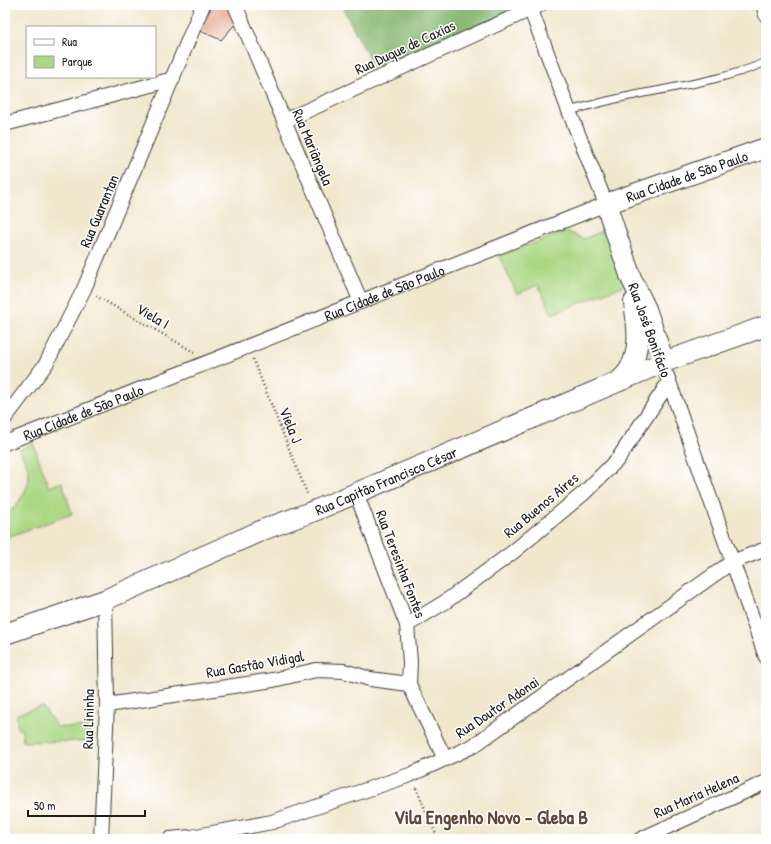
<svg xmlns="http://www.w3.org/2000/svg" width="771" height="844" font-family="'Patrick Hand',sans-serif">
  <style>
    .green { fill: #abd884; stroke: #647a50 }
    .forest { fill: #88b872; stroke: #526a47 }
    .building { fill: #e29574 }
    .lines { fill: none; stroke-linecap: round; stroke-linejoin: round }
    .lane-casing { stroke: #3c3a37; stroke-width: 9 }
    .street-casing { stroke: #3c3a37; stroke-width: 16 }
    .secondary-casing { stroke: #3c3a37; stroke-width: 22 }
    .path { stroke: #3c3a37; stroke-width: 2.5; stroke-dasharray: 1 3; stroke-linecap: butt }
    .lane { stroke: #fff; stroke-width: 7 }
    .street { stroke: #fff; stroke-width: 14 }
    .secondary { stroke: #fff; stroke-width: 20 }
    .labels { text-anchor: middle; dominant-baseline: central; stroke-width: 3; stroke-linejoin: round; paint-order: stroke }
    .street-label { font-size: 15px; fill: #1c1c1c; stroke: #fff }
    .district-label { font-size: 19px; font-weight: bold; fill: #61463b; stroke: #fff }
  </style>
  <rect width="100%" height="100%" fill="#fff"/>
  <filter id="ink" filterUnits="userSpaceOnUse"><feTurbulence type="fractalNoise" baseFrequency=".025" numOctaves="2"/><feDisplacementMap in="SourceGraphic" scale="8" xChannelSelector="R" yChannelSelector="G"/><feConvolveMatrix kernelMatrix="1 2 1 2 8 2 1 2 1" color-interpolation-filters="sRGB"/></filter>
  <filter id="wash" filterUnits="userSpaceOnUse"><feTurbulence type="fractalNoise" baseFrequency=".012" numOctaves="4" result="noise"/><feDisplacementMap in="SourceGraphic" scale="16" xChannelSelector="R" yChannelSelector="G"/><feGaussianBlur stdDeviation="0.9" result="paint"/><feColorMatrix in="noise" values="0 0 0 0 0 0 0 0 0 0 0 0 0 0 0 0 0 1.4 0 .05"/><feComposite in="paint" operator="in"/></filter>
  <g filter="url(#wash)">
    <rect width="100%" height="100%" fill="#f1e7cd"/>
    <!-- green -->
    <path class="green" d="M 607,229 L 628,284 L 552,314 L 538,285 L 517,294 L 499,256 L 567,231 L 583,239 Z
      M 33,443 L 49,487 L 62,482 L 72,514 L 7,537 L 5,531 L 5,517 C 16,506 30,490 29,473 C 29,466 22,456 19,450 Z
      M 42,706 L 57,727 L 89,727 L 90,741 L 23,742 L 22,730 L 17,729 L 17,714 Z"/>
    <!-- forest -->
    <path class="forest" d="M 341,5 L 525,5 L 527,10 L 376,71 Z"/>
    <g id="blocks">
      <!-- building -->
      <path class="building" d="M 213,5 L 230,5 L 237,22 L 221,40 L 198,30 Z"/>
    </g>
  </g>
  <g filter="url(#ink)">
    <use href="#blocks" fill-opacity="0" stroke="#3c3a37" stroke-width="1"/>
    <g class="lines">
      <defs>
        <path id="lane" d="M 569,111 C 591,105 613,99 635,95 C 679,86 725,80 766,62"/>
        <g id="street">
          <path d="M 235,5 L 361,302"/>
          <path d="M 763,5 L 766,15"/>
          <path d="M 284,121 L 540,5"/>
          <path d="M 5,124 L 173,79"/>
          <path d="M 667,376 L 766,657"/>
          <path d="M 5,418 L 46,364 L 84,289 L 203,5"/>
          <path id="s1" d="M 5,443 L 606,204 L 569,111 L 529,5"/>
          <path d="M 356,493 L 407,625 L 410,662 L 409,684 L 445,759"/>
          <path d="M 407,625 L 445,602 L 513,552 L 584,493 L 618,459 L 669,382"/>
          <path d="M 107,705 L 273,680 L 316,670 L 344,671 L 370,679 L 409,684"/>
          <path d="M 101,839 L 107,705 L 105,600"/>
          <path d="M 170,839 L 191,837 L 272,822 L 410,775 L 473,746 L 732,562 L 766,549"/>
          <path d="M 641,839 L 766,782"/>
        </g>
        <g id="secondary">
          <path id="s2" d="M 664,362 L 646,309 L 631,278 L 606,204 L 766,148"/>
          <path d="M 619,381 C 622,378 627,374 629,370 C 642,349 637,324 634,302"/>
          <path id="s3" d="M 5,634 L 105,600 L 265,529 L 314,511 L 664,362 L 766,326"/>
        </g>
      </defs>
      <!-- lane casing -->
      <use href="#lane" class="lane-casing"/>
      <!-- street casing -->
      <use href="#street" class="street-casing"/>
      <!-- secondary casing -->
      <use href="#secondary" class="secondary-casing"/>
      <!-- path -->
      <path class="path" d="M 96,296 L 194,352
        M 253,359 L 308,496
        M 416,788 L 438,839"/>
      <!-- lane -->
      <use href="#lane" class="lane"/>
      <!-- street -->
      <use href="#street" class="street"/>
      <!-- secondary -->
      <use href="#secondary" class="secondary"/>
    </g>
  </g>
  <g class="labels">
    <!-- street labels -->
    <g class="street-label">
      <text transform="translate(405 47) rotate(-25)">Rua Duque de Caxias</text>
      <text transform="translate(313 147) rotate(67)">Rua Mariângela</text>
      <text stroke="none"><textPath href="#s2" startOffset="254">Rua Cidade de São Paulo</textPath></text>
      <text transform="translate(99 211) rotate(-67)">Rua Guarantan</text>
      <text stroke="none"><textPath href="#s1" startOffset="408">Rua Cidade de São Paulo</textPath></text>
      <text transform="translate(153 316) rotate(30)">Viela I</text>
      <text transform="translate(650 330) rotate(70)">Rua José Bonifácio</text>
      <text stroke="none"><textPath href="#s1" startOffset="84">Rua Cidade de São Paulo</textPath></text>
      <text transform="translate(291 425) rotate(68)">Viela J</text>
      <text stroke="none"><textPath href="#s3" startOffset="411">Rua Capitão Francisco César</textPath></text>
      <text transform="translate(541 505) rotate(-40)">Rua Buenos Aíres</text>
      <text transform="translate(401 564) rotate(69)">Rua Teresinha Fontes</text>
      <text transform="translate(255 664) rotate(-10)">Rua Gastão Vidigal</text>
      <text transform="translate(497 707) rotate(-34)">Rua Doutor Adonai</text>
      <text transform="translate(88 719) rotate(-89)">Rua Lininha</text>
      <text transform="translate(696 795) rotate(-24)">Rua Maria Helena</text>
    </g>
    <!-- district labels -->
    <g class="district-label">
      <text x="491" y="817">Vila Engenho Novo - Gleba B</text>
    </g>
  </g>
  <!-- margin -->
  <rect width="771" height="844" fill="none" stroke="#fff" stroke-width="20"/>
  <!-- legend -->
  <rect x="26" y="26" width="130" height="52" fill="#ffffff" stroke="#a4a4a4"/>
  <rect x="34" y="39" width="20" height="6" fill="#ffffff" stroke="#a4a4a4"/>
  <text x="62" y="46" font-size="12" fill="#1c1c1c">Rua</text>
  <rect x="34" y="56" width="20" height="12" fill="#abd884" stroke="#a4a4a4"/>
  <text x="62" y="66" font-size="12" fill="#1c1c1c">Parque</text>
  <!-- scale -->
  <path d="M28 810v6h117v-6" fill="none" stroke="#1c1c1c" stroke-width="2"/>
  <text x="34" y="810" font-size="12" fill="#1c1c1c" stroke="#ffffff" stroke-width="3" paint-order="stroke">50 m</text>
</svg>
